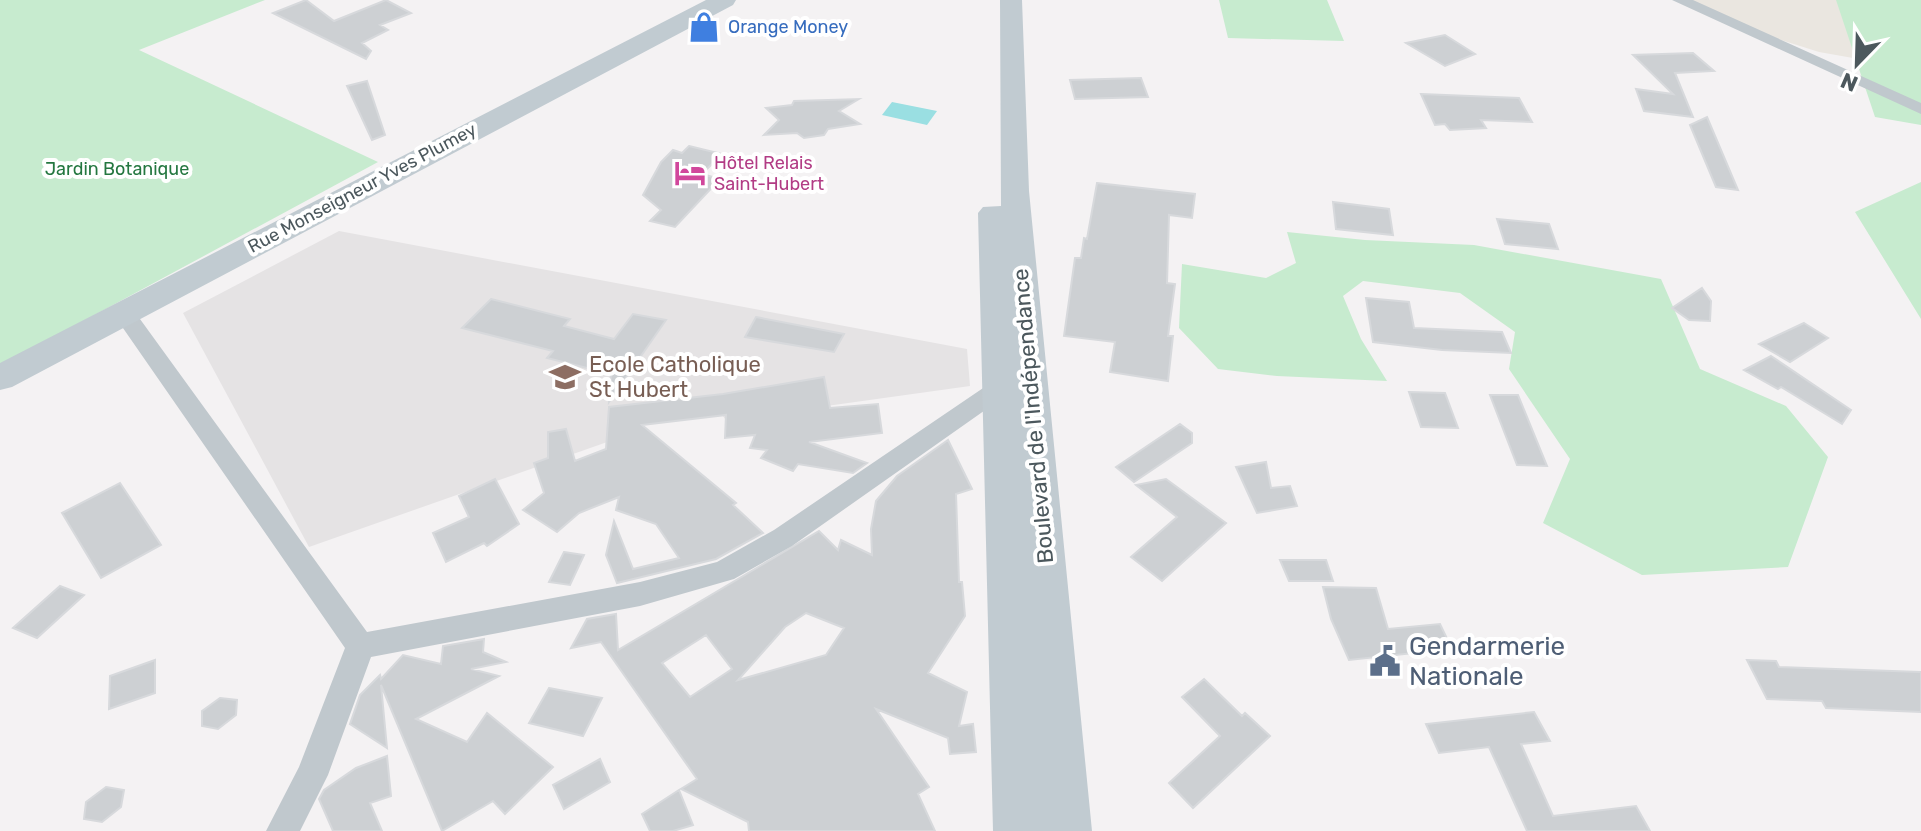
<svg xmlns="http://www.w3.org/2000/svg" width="1921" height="831" font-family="Rubik,sans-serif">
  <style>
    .commercial { fill: #eae6e0 }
    .education { fill: #e5e3e4 }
    .green { fill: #c7ebcf }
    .water { fill: #9adfe2 }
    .building { fill: #cdd0d3; stroke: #d7d9dc; stroke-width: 2; fill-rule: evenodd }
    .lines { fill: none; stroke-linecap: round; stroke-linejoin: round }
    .street { fill: #c0c8cd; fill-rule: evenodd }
    .secondary { fill: #c1cbd1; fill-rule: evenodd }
    .labels { text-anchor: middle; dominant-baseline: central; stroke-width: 8; stroke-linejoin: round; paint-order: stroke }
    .far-shop-label { font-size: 18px; fill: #366cbe; stroke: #fff; text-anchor: start }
    .far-hotel-label { font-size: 18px; fill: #b23c85; stroke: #fff; text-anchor: start }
    .far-park-label { font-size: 18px; fill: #247740; stroke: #fff }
    .far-street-label { font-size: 18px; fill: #4c585d; stroke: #fff }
    .education-label { font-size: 22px; fill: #785e54; stroke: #fff; text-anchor: start }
    .street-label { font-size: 22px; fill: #4c585d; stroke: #fff }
    .near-service-label { font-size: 26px; fill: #4e5e75; stroke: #fff; text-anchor: start }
  </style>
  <rect width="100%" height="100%" fill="#f4f2f3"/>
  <!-- commercial -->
  <path class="commercial" d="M 1675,0 L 1921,0 L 1921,70 L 1819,52 L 1721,21 Z"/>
  <!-- education -->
  <path class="education" d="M 339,231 L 967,349 L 970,386 L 726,420 L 722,415 L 632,426 L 610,441 L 309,547 L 183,313 Z"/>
  <!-- green -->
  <path class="green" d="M 0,0 L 265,0 L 139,50 L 378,162 L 0,366 Z
    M 1219,0 L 1327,0 L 1344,41 L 1228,38 Z
    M 1836,0 L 1921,0 L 1921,125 L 1875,117 Z
    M 1921,182 L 1921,319 L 1855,212 Z
    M 1287,232 L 1365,240 L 1474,245 L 1661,279 L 1700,369 L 1786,406 L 1828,457 L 1788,567 L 1642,575 L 1543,523 L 1570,459 L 1509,369 L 1515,332 L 1460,293 L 1363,281 L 1343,296 L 1361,339 L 1387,381 L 1277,376 L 1218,369 L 1179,328 L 1182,264 L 1266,278 L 1296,263 Z"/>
  <!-- water -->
  <path class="water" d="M 892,102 L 937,111 L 927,125 L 882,115 Z"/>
  <!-- building -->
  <path class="building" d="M 306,0 L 334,21 L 386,0 L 411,13 L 380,25 L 388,30 L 362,43 L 371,51 L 366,59 L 273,13 Z
    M 1445,35 L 1475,54 L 1445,66 L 1406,43 Z
    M 1693,53 L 1714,71 L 1675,73 L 1693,117 L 1644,111 L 1636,89 L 1673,94 L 1633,55 Z
    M 1141,78 L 1148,97 L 1075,99 L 1070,80 Z
    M 367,81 L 385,135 L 372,140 L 347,86 Z
    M 1421,94 L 1519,98 L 1532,122 L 1481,120 L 1486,128 L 1450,130 L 1445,124 L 1435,125 Z
    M 859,99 L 839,111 L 860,124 L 828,129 L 824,135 L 804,138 L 797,133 L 764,135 L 779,120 L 766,108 L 792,105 L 794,101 Z
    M 1707,117 L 1738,190 L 1716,187 L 1690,125 Z
    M 689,146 L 722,154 L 702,174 L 720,179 L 675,227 L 650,221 L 661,210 L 643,195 L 661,162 L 673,150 L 682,153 Z
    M 1097,183 L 1195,194 L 1192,218 L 1169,215 L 1167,283 L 1175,284 L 1168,336 L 1173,336 L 1168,381 L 1110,372 L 1115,342 L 1064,336 L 1075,258 L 1081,258 L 1084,238 L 1087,239 Z
    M 1333,202 L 1389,209 L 1393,235 L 1336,229 Z
    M 1497,219 L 1549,224 L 1558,249 L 1505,244 Z
    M 1702,288 L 1711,301 L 1710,321 L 1689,320 L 1672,308 Z
    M 1366,298 L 1409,302 L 1414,328 L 1502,332 L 1511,353 L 1442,350 L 1373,342 Z
    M 491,299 L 570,319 L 564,326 L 614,339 L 633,314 L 666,320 L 609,402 L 611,374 L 547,358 L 553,351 L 462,328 Z
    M 756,317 L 844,334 L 834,352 L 745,337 Z
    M 1804,323 L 1828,338 L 1790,362 L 1759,344 Z
    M 1771,356 L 1851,410 L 1842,424 L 1781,387 L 1778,389 L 1744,370 Z
    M 824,377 L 830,408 L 878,404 L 882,433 L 809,442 L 867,463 L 853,473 L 798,464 L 793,471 L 761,458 L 767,450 L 750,448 L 755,435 L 725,438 L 726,415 L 642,425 L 736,503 L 733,505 L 763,533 L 716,559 L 617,583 L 606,555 L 614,521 L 633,569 L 679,558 L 656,524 L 616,510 L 619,497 L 579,513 L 557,532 L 523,510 L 544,493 L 534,463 L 548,458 L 548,432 L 566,429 L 575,461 L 606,449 L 609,407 L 723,394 Z
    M 1409,392 L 1445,393 L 1458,428 L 1421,427 Z
    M 1490,395 L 1518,395 L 1547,466 L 1517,465 Z
    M 1180,424 L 1192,433 L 1192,443 L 1134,482 L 1116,467 Z
    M 948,440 L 972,489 L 956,494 L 959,582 L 962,582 L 965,616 L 928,673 L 967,692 L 959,726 L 973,724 L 976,752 L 950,754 L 948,738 L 876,709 L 929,787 L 918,794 L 935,831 L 749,831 L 748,822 L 681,789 L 697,779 L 601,642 L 571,648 L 587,619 L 616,614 L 618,650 L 819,531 L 838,550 L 841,540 L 872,555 L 871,529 L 876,501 L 897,476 ZM 806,613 L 844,628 L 826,655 L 738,680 L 785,627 ZM 706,635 L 732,669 L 690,697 L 662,663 Z
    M 1266,462 L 1271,488 L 1290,486 L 1297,506 L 1257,513 L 1236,467 Z
    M 495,479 L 519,524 L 487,546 L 484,543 L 446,562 L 433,533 L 469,517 L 459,496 Z
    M 1166,479 L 1226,523 L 1162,581 L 1131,557 L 1177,517 L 1136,485 Z
    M 120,483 L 161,545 L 101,578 L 62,513 Z
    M 564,552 L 584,555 L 570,585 L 549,582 Z
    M 1280,560 L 1326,560 L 1333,581 L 1289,581 Z
    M 60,586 L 84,595 L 37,638 L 13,628 Z
    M 1323,587 L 1376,588 L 1388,629 L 1440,624 L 1452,649 L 1349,660 L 1331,619 Z
    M 484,639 L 483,652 L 506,662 L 471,669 L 499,676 L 416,719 L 467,742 L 487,713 L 553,767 L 505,814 L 493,801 L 442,831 L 381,685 L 387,748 L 350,724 L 360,695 L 380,675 L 381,679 L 403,655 L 441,664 L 443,646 Z
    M 155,660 L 155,693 L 109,709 L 110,676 Z
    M 1747,660 L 1776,661 L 1779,667 L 1921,672 L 1921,712 L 1826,708 L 1822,701 L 1767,699 Z
    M 1204,679 L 1242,716 L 1245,713 L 1270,736 L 1193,808 L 1169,783 L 1220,736 L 1182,697 Z
    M 549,688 L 602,698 L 583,736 L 529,723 Z
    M 220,698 L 237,700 L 236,715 L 218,729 L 202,726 L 202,711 Z
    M 1534,712 L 1550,741 L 1521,744 L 1553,816 L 1636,806 L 1650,831 L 1527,831 L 1489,747 L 1439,753 L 1426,724 Z
    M 387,756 L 391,796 L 370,803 L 382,831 L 333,831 L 319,799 L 324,790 L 356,768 Z
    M 600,759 L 610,782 L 564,809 L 553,785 Z
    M 106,787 L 124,790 L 121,807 L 102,822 L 84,819 L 86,802 Z
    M 679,790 L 693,825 L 673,831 L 650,831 L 642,814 Z"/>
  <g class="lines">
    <!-- street -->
    <path class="street" d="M 1672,0 L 1693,0 L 1921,103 L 1921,114 Z
      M 124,306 L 132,308 L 367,632 L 640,582 L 717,562 L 774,530 L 992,382 L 1000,380 L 1008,382 L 1012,388 L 1008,394 L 792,546 L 734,579 L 640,606 L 371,657 L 328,775 L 300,831 L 266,831 L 299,767 L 345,648 L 116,318 L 113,313 L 116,308 Z"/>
    <!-- secondary -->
    <path class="secondary" d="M 706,0 L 736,0 L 733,5 L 12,387 L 0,390 L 0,363 Z
      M 1000,0 L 1022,0 L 1029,191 L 1092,831 L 993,831 L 978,213 L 983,207 L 1001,206 Z"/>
  </g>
  <!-- icons -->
  <defs>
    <symbol id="shop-bare" viewBox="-9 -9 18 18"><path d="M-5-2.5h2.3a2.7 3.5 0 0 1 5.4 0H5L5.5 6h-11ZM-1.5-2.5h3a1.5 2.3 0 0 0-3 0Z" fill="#3f7fe0" stroke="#fff" stroke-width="2.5" paint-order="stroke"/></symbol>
    <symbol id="hotel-bare" viewBox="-9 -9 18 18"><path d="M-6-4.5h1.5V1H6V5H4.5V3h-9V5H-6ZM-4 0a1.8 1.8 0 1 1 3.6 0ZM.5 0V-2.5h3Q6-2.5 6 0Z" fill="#d1479c" stroke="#fff" stroke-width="2.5" paint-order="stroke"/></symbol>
    <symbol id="school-bare" viewBox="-9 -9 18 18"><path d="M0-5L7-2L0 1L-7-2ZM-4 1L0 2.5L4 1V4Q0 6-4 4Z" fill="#8d6e63" stroke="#fff" stroke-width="2.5" paint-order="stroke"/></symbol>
    <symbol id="civic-bare" viewBox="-9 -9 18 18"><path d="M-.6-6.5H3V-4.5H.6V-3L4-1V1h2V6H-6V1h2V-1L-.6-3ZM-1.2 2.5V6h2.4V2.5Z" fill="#5c6f8a" stroke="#fff" stroke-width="2.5" paint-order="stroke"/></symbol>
  </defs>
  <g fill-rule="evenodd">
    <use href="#shop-bare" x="682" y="5" width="44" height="44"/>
    <use href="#hotel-bare" x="668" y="151" width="44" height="44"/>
    <use href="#school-bare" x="543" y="355" width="44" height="44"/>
    <use href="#civic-bare" x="1363" y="639" width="44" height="44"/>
  </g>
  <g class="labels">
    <!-- far-shop labels -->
    <g class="far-shop-label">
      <text x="728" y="27">Orange Money</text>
    </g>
    <!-- far-hotel labels -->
    <g class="far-hotel-label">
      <text x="714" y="163">Hôtel Relais<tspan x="714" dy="21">Saint-Hubert</tspan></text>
    </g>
    <!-- far-park labels -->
    <g class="far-park-label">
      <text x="117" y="169">Jardin Botanique</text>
    </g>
    <!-- far-street labels -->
    <g class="far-street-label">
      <text transform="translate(362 188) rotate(-28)">Rue Monseigneur Yves Plumey</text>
    </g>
    <!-- education labels -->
    <g class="education-label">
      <text x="589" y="364">Ecole Catholique<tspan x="589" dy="25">St Hubert</tspan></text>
    </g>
    <!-- street labels -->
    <g class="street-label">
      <text transform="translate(1033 416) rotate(-95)">Boulevard de l'Indépendance</text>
    </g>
    <!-- near-service labels -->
    <g class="near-service-label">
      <text x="1409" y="646">Gendarmerie<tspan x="1409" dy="30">Nationale</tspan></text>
    </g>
  </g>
  <!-- north arrow -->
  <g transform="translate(1857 64) rotate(203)" stroke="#ffffff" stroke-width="6" paint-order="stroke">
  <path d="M0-6L14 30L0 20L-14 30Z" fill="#4c585d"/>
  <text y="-12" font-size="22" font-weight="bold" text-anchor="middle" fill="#4c585d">N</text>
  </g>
</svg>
